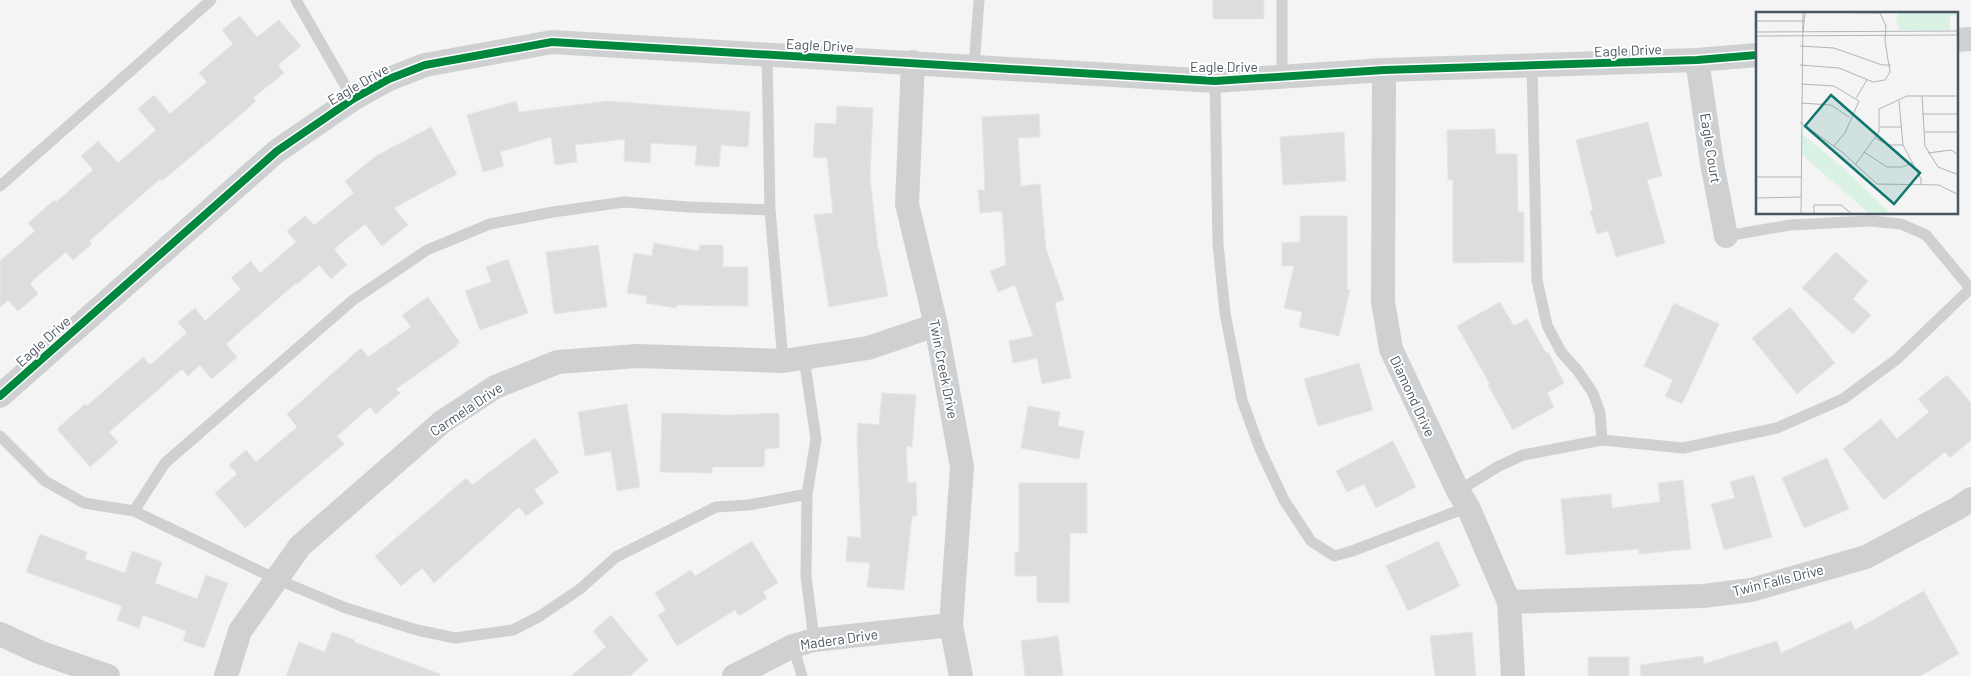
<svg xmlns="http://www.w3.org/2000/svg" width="1971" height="676" font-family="Barlow,sans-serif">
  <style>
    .building { fill: #ddddde; stroke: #e5e6e7 }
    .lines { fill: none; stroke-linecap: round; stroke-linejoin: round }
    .lane { stroke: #ced0d2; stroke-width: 11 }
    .street { stroke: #ced0d2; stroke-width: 24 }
    .cycleway-casing { stroke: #fff; stroke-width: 11 }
    .cycleway { stroke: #00873e; stroke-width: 8 }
    .labels { text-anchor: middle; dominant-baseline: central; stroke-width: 4; stroke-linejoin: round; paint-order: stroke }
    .street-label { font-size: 14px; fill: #4a5661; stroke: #fff }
    .inset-road { fill: none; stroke: #b0b5b9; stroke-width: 1 }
    .view { fill: #0f766e; fill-opacity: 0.15; stroke: #0f766e; stroke-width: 2.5 }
    .inset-edge { fill: none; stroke: #4a5661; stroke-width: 2.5 }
  </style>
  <rect width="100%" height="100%" fill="#f4f4f4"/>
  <!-- building -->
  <path class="building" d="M 1213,0 L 1264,0 L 1264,19 L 1213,19 Z
    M 240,16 L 257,37 L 279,20 L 301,46 L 278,65 L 284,73 L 253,98 L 256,101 L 218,134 L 162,181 L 160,179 L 89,241 L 92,244 L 73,260 L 66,252 L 30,283 L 38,294 L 18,311 L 8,300 L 0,307 L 0,261 L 35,231 L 28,223 L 54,200 L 56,202 L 93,170 L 81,156 L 98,141 L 118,163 L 156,130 L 138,109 L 154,95 L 170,114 L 207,82 L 199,73 L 233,44 L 222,30 Z
    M 516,101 L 519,112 L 608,101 L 750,112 L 748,147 L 721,145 L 719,167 L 695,165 L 697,146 L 651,143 L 650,163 L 624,161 L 625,139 L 575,145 L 577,162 L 555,165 L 551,137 L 500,152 L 504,166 L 483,172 L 467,115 Z
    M 837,106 L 873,108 L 870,177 L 878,249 L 879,249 L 888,296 L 829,307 L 814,215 L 833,213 L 827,158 L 813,157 L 815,123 L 836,124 Z
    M 1039,114 L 1040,137 L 1018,138 L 1021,186 L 1040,184 L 1046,249 L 1064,300 L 1055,303 L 1071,378 L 1042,384 L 1037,358 L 1013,363 L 1009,341 L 1033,336 L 1015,285 L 998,292 L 990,271 L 1006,265 L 1002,211 L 980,213 L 978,190 L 985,190 L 982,117 Z
    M 1648,122 L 1662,176 L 1647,180 L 1665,243 L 1616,257 L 1608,231 L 1597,234 L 1590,211 L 1593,210 L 1576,140 Z
    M 431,127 L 457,174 L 394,208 L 408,225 L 382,246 L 365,224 L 334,249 L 347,265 L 331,279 L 319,265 L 297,284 L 296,283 L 226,344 L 237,357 L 212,379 L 200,365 L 188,376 L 182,369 L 109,432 L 118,442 L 90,467 L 57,429 L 85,404 L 87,406 L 143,357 L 150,365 L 187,333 L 178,322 L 195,308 L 205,321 L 241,289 L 231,278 L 251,261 L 260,273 L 296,242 L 287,231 L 305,216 L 314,225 L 354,193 L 345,181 L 376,156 Z
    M 1495,129 L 1496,154 L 1517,154 L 1518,212 L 1524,212 L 1524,262 L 1453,263 L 1453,180 L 1448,180 L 1447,130 Z
    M 1344,132 L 1346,181 L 1283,185 L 1280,137 Z
    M 1300,216 L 1347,216 L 1347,289 L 1350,290 L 1339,336 L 1299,327 L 1302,312 L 1284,308 L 1294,266 L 1282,266 L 1282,243 L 1300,242 Z
    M 654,243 L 699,251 L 700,245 L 723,245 L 723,267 L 748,267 L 748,306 L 677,305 L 676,308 L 646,303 L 647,296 L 627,293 L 634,253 L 652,256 Z
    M 598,245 L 607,307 L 554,314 L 546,252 Z
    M 1836,252 L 1868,281 L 1853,299 L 1871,315 L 1853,334 L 1802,288 Z
    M 508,259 L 528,313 L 480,330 L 465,291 L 491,282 L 486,267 Z
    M 428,297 L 460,343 L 457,343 L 457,346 L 396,389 L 400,393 L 376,414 L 370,407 L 337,436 L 344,444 L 245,528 L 215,493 L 237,474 L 229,465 L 246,450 L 256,462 L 297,427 L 287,414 L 361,348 L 368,357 L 411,327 L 402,315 Z
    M 1500,302 L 1514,326 L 1527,319 L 1546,353 L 1548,352 L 1564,383 L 1547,393 L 1554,407 L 1513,430 L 1488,385 L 1490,384 L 1457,326 Z
    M 1674,303 L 1719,324 L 1682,404 L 1665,396 L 1673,380 L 1644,366 Z
    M 1790,307 L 1835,363 L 1797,394 L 1752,338 Z
    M 1359,363 L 1373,410 L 1318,426 L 1304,379 Z
    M 1947,375 L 1971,403 L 1971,440 L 1950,458 L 1945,452 L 1884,500 L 1843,449 L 1881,419 L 1897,439 L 1929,412 L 1918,399 Z
    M 882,393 L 916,395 L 912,447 L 906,446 L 908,483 L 916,482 L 917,516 L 912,516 L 904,590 L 867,587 L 870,563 L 846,561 L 848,536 L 861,538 L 857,438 L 858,423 L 879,425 Z
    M 627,404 L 640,487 L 617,491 L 611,451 L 585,456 L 578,412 Z
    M 1028,406 L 1060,412 L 1058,426 L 1084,431 L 1079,459 L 1021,448 Z
    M 662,413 L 729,415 L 779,413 L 779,448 L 765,449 L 764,467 L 712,467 L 712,473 L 660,472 Z
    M 535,438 L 559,472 L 534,490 L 544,503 L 526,516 L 519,507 L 434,583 L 422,568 L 401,586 L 375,556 L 466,478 L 472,485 Z
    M 1393,441 L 1416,487 L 1376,508 L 1364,484 L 1347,492 L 1336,471 Z
    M 1827,458 L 1849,509 L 1804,528 L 1782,478 Z
    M 1754,475 L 1772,537 L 1724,550 L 1711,504 L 1735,498 L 1730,482 Z
    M 1683,480 L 1691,549 L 1639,554 L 1639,549 L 1566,555 L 1561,499 L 1611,494 L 1612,508 L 1660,502 L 1658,483 Z
    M 1019,483 L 1087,483 L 1087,533 L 1070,533 L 1069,603 L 1037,602 L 1037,576 L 1015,576 L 1015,552 L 1019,552 Z
    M 40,534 L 87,552 L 85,559 L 125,573 L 132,551 L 162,562 L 155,583 L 197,599 L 206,575 L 228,583 L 204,648 L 183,641 L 186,631 L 143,615 L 139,628 L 117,620 L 122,606 L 26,572 Z
    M 752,541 L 778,583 L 763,592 L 767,598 L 739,616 L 735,610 L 677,646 L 658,615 L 666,610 L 655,593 L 691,570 L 695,576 Z
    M 1438,541 L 1460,586 L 1408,611 L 1386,566 Z
    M 1924,591 L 1959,654 L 1920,676 L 1641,676 L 1640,665 L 1703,656 L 1704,664 L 1777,641 L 1781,653 L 1851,621 L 1855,630 Z
    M 611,615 L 648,660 L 630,676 L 571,676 L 606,647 L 593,631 Z
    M 332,632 L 355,640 L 354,642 L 440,674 L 440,676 L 286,676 L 299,642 L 325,652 Z
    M 1472,632 L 1476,676 L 1435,676 L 1430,636 Z
    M 1058,636 L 1063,676 L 1025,676 L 1021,641 Z
    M 1588,657 L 1629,657 L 1629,676 L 1588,676 Z"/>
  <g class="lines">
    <!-- lane -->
    <path class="lane" d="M 296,0 L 353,99
      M 767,54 L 770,210
      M 1532,65 L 1537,280 L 1547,325 L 1561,352 L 1578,371 L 1593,393 L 1600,413 L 1602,440
      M 974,66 L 979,0
      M 1282,78 L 1282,0
      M 1215,81 L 1218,244 L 1225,313 L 1242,400 L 1260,449 L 1284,500 L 1311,541 L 1334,556 L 1352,551 L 1468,507
      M 0,186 L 211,0
      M 1726,236 L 1790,225 L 1870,221 L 1901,224 L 1926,235 L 1970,288
      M 804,358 L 816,439 L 807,494 L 806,576 L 814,640
      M 0,436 L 45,481 L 84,503 L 134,511 L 276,579 L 346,608 L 417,630 L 455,638 L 513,630 L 540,616 L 580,589 L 616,557 L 716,507 L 749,505 L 807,494
      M 1458,491 L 1499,466 L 1523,455 L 1602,440 L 1683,448 L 1777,428 L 1843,399 L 1897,359 L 1971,288
      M 134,511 L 165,463 L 353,300 L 427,250 L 490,224 L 553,212 L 624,202 L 688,207 L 770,210 L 783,361
      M 793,646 L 802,676"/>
    <!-- street -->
    <path class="street" d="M 1957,40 L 1971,39
      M 1697,60 L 1712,163 L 1726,236
      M 913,62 L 907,204 L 936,325 L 962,467 L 951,625 L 961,676
      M 1384,70 L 1383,302 L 1391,349 L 1458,491 L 1468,507 L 1509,602 L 1513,676
      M 0,396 L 277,151 L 353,99 L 389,79 L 425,65 L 552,42 L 1215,81 L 1384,70 L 1697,60 L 1757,55
      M 1509,602 L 1703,596 L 1751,590 L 1866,557 L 1958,508 L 1971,499
      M 0,634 L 39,652 L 108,676
      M 226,676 L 240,631 L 300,546 L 442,422 L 495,387 L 558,362 L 637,356 L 783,361 L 868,348 L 936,325
      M 734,676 L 793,646 L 814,640 L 951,625"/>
    <defs>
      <path id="cycleway" d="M 0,396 L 277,151 L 353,99 L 389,79 L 425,65 L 552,42 L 1215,81 L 1384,70 L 1697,60 L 1757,55"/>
    </defs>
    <!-- cycleway casing -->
    <use href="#cycleway" class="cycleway-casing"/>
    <!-- cycleway -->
    <use href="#cycleway" class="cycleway"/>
  </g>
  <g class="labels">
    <!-- street labels -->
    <g class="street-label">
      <text transform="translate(820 45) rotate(3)">Eagle Drive</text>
      <text transform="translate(1628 50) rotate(-2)">Eagle Drive</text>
      <text x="1224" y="66">Eagle Drive</text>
      <text transform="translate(358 84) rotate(-30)">Eagle Drive</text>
      <text transform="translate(1711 148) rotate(81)">Eagle Court</text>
      <text transform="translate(43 341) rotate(-42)">Eagle Drive</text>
      <text transform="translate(944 369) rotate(79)">Twin Creek Drive</text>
      <text transform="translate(1413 396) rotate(65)">Diamond Drive</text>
      <text transform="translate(466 409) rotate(-34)">Carmela Drive</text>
      <text transform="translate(1778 580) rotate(-14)">Twin Falls Drive</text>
      <text transform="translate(839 639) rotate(-8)">Madera Drive</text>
    </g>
  </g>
  <!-- overview -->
  <g transform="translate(1756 12)">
    <rect width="202" height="202" fill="#f4f4f4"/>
    <path d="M 143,0 L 202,0 L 202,3 L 194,4 L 194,18 L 144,18 L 140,7 ZM 46,122 L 84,153 L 135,202 L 114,202 L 45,142 Z" fill="#d9f2e3"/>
    <path class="inset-road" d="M 0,9 L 48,9M 0,20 L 203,19M 47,20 L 49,1M 0,24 L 203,23M 44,34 L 78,36 L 126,53 L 135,53M 44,53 L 83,56 L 117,70 L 129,68 L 134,60 L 129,29 L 130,14 L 124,1 L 60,0M 45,72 L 78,74 L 103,89 L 89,121 L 78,134M 166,84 L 169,134 L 182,155 L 203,163M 100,86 L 111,68M 143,89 L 147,133 L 165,167 L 165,173M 45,91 L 75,93 L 93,105M 166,102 L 203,102M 44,110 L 86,140 L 121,172 L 183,173 L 203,183M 124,115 L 146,115M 168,120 L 203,120M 119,126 L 133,133 L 147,133M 108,140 L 131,155 L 146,155 L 156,151M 172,141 L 195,138 L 203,143M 99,153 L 123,120 L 123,97 L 151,84 L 203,84M 0,165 L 45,165M 0,186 L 45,185M 45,202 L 47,0M 58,202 L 58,193 L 85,193 L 96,202"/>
    <path class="view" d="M 75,83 L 164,161 L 138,192 L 49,114 Z"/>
    <rect width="202" height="202" class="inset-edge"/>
  </g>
</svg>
